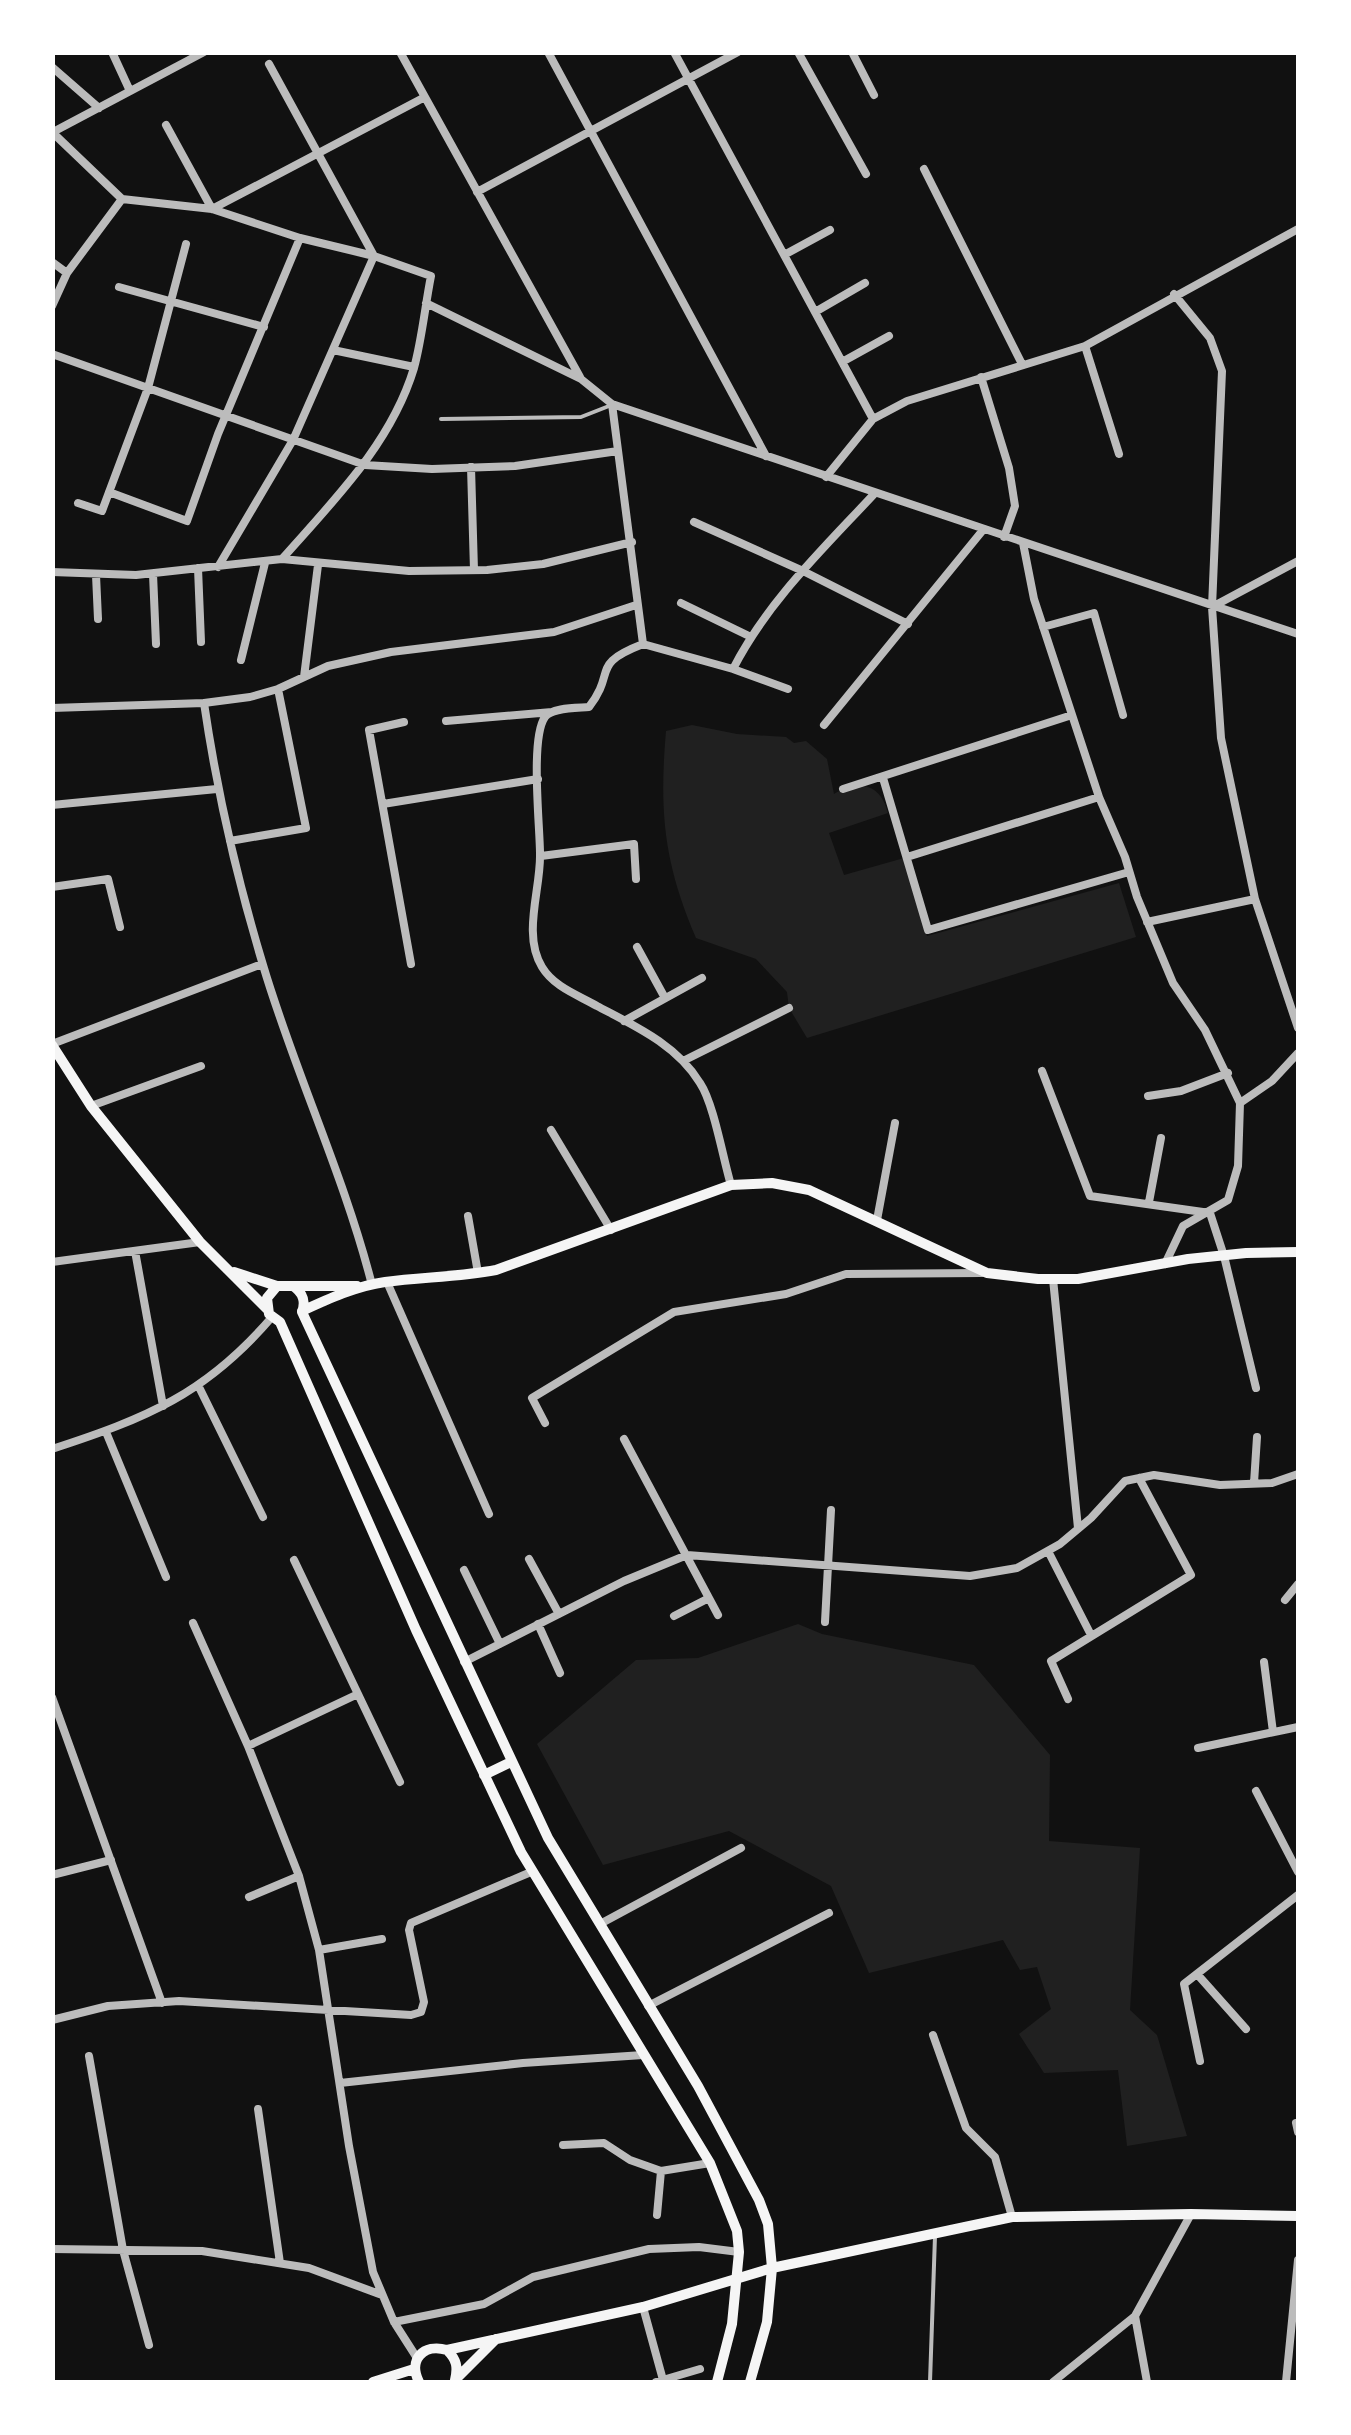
<svg xmlns="http://www.w3.org/2000/svg" width="1351" height="2435" font-family="'Open Sans',sans-serif">
  <style>
    .green { fill: #202020 }
    .lines { fill: none; stroke-linecap: round; stroke-linejoin: round }
    .service { stroke: #bcbcbc; stroke-width: 4 }
    .minor { stroke: #bcbcbc; stroke-width: 8 }
    .secondary { stroke: #f5f5f5; stroke-width: 10 }
  </style>
  <rect width="100%" height="100%" fill="#111"/>
  <!-- green -->
  <path class="green" d="M 692,725 L 737,734 L 786,737 L 794,743 L 806,741 L 827,759 L 834,794 C 859,779 881,784 888,813 L 829,833 L 844,875 L 904,858 L 927,936 L 1119,883 L 1136,937 L 807,1038 L 789,1008 L 787,992 L 756,959 L 696,938 C 664,863 659,813 666,731 Z
    M 798,1624 L 822,1634 L 974,1665 L 1050,1755 L 1049,1841 L 1140,1848 L 1130,2010 L 1157,2035 L 1187,2136 L 1127,2146 L 1118,2070 L 1044,2073 L 1019,2034 L 1051,2009 L 1037,1967 L 1020,1970 L 1003,1940 L 869,1973 L 831,1886 L 729,1831 L 603,1865 L 537,1744 L 636,1660 L 698,1658 Z"/>
  <g class="lines">
    <!-- service -->
    <path class="service" d="M 441,419 L 581,417 L 609,406
      M 930,2382 L 935,2236"/>
    <!-- minor -->
    <path class="minor" d="M 112,52 L 130,91
      M 400,52 L 580,377
      M 548,52 L 766,456
      M 674,52 L 873,419
      M 798,52 L 866,174
      M 852,52 L 874,95
      M 52,67 L 99,108
      M 166,125 L 212,209
      M 52,132 L 122,199
      M 53,132 L 204,52
      M 924,169 L 1022,364
      M 477,192 L 738,52
      M 122,199 L 212,209 L 300,238 L 374,256 L 431,276 C 425,306 422,339 414,368 C 391,444 333,501 282,559
      M 212,209 L 425,97
      M 784,255 L 830,230
      M 52,262 L 67,273
      M 119,287 L 264,327
      M 1174,294 L 1210,338 L 1222,371 L 1212,607 L 1221,738 L 1255,899 L 1298,1028
      M 426,303 L 581,379 L 612,404 L 1298,634
      M 52,306 L 67,273 L 122,199
      M 815,312 L 865,283
      M 1085,346 L 1119,454
      M 333,350 L 414,367
      M 52,354 L 365,465 L 432,469 L 515,466 L 618,451
      M 842,362 L 889,336
      M 981,377 L 1009,468 L 1015,506 L 1004,537
      M 612,404 L 643,644
      M 471,467 L 474,570
      M 826,477 L 873,419 L 907,401 L 1085,346 L 1298,229
      M 109,492 L 187,521 L 218,434 L 300,238
      M 78,503 L 102,511 L 148,388 L 186,244
      M 694,522 L 803,571 L 908,624
      M 1023,543 L 1034,599 L 1099,797 L 1125,857 L 1137,897 L 1173,983 L 1205,1030 L 1240,1103 L 1238,1166 L 1228,1200 L 1183,1226 L 1165,1264
      M 218,567 L 293,440 L 374,256 L 269,64
      M 198,568 L 201,642
      M 52,572 L 136,575 L 282,559 L 409,571 L 487,570 L 543,564 L 632,542
      M 153,574 L 156,644
      M 96,575 L 98,619
      M 681,603 L 749,636
      M 1212,607 L 1298,561
      M 1043,627 L 1094,613 L 1123,715
      M 643,644 C 589,665 617,671 589,707 C 578,708 552,707 545,717 C 530,738 540,826 540,854 C 541,889 522,934 542,967 C 554,987 578,995 597,1006 C 635,1026 677,1045 700,1083 C 714,1104 723,1159 731,1185
      M 643,644 L 733,669 L 788,689
      M 241,660 L 265,563
      M 733,669 C 767,602 824,548 875,493
      M 304,677 L 318,565
      M 204,703 C 217,792 237,879 263,965 C 295,1073 344,1175 372,1285
      M 52,708 L 204,703 L 250,697 L 278,689 L 328,666 L 391,652 L 554,632 L 636,605
      M 446,721 L 552,712
      M 404,722 L 369,730 L 411,964
      M 824,725 L 983,530
      M 883,778 L 928,930 L 1129,872
      M 843,789 L 1072,715
      M 383,804 L 538,779
      M 52,805 L 217,789
      M 230,841 L 306,828 L 278,689
      M 541,856 L 634,844 L 636,879
      M 907,857 L 1099,797
      M 52,887 L 108,879 L 120,927
      M 1147,922 L 1255,899
      M 637,947 L 665,998
      M 624,1021 L 702,978
      M 52,1044 L 262,964
      M 683,1061 L 789,1008
      M 1042,1071 L 1090,1196 L 1210,1213 L 1224,1256 L 1256,1388
      M 1148,1096 L 1181,1091 L 1228,1073
      M 1240,1103 L 1272,1081 L 1298,1053
      M 91,1106 L 201,1066
      M 551,1130 L 611,1230
      M 1149,1202 L 1161,1138
      M 468,1216 L 478,1273
      M 877,1220 L 895,1123
      M 135,1251 L 163,1406
      M 52,1262 L 200,1242
      M 1053,1279 L 1078,1528
      M 387,1282 L 489,1514
      M 199,1387 L 263,1517
      M 545,1423 L 532,1398 L 674,1312 L 786,1294 L 846,1274 L 982,1273
      M 106,1432 L 166,1577
      M 624,1439 L 718,1615
      M 52,1449 C 147,1418 206,1394 272,1317
      M 1254,1483 L 1257,1437
      M 1048,1551 L 1091,1635
      M 529,1559 L 559,1614
      M 294,1560 L 400,1782
      M 464,1570 L 500,1644
      M 1285,1600 L 1298,1584
      M 674,1616 L 709,1598
      M 825,1622 L 831,1510
      M 193,1623 L 248,1746 L 299,1876 L 319,1950 L 349,2146 L 373,2272 L 394,2322 L 417,2358
      M 538,1624 L 560,1673
      M 464,1662 L 624,1581 L 687,1555 L 970,1576 L 1017,1568 L 1060,1544 L 1091,1518 L 1125,1481 L 1154,1475 L 1220,1485 L 1272,1483 L 1298,1474
      M 1264,1662 L 1273,1732
      M 52,1697 L 162,2003
      M 1068,1699 L 1051,1661 L 1191,1575 L 1139,1478
      M 248,1746 L 358,1694
      M 1198,1748 L 1298,1727
      M 1256,1791 L 1298,1872
      M 52,1875 L 111,1860
      M 249,1897 L 299,1876
      M 600,1924 L 741,1848
      M 319,1950 L 382,1939
      M 1197,1974 L 1246,2029
      M 648,2006 L 829,1913
      M 52,2020 L 108,2006 L 179,2001 L 411,2015 L 421,2012 L 424,2002 L 409,1930 L 411,1923 L 531,1872
      M 933,2035 L 966,2128 L 995,2157 L 1012,2217
      M 89,2056 L 123,2250 L 149,2345
      M 1200,2061 L 1184,1984 L 1298,1895
      M 340,2083 L 523,2063 L 643,2055
      M 258,2109 L 280,2263
      M 1296,2123 L 1298,2132
      M 563,2145 L 604,2143 L 630,2160 L 661,2171 L 710,2163
      M 657,2215 L 661,2171
      M 52,2249 L 202,2251 L 309,2268 L 382,2295
      M 643,2307 L 663,2380
      M 394,2322 L 484,2304 L 533,2277 L 649,2249 L 699,2247 L 739,2252
      M 656,2382 L 700,2369
      M 1053,2382 L 1135,2316
      M 1147,2382 L 1135,2316 L 1191,2214
      M 1286,2382 L 1298,2260"/>
    <!-- secondary -->
    <path class="secondary" d="M 52,1045 L 91,1106 L 200,1242 L 267,1309
      M 234,1272 L 277,1286
      M 294,1286 L 357,1286
      M 302,1311 C 328,1299 356,1286 385,1282 C 422,1277 459,1277 496,1270 L 731,1185 L 772,1183 L 809,1190 L 987,1273 L 1038,1279 L 1078,1279 L 1188,1259 L 1246,1253 L 1298,1252
      M 484,1775 L 511,1762
      M 447,2350 C 457,2360 458,2367 455,2380
      M 455,2380 L 496,2339
      M 373,2382 L 414,2369
      M 419,2382 C 408,2360 423,2343 447,2350 L 643,2307 L 772,2268 L 1012,2217 L 1191,2214 L 1298,2216
      M 717,2382 L 732,2324 L 739,2252 L 737,2231 L 710,2163 L 521,1852 L 416,1630 L 280,1322 L 269,1314 L 267,1298 L 277,1286 L 293,1286 C 303,1293 306,1301 302,1312 L 548,1838 L 698,2086 L 759,2200 L 768,2224 L 772,2268 L 767,2322 L 750,2382"/>
  </g>
  <!-- border -->
  <rect width="1351" height="2435" fill="none" stroke="#ffffff" stroke-width="110"/>
</svg>
